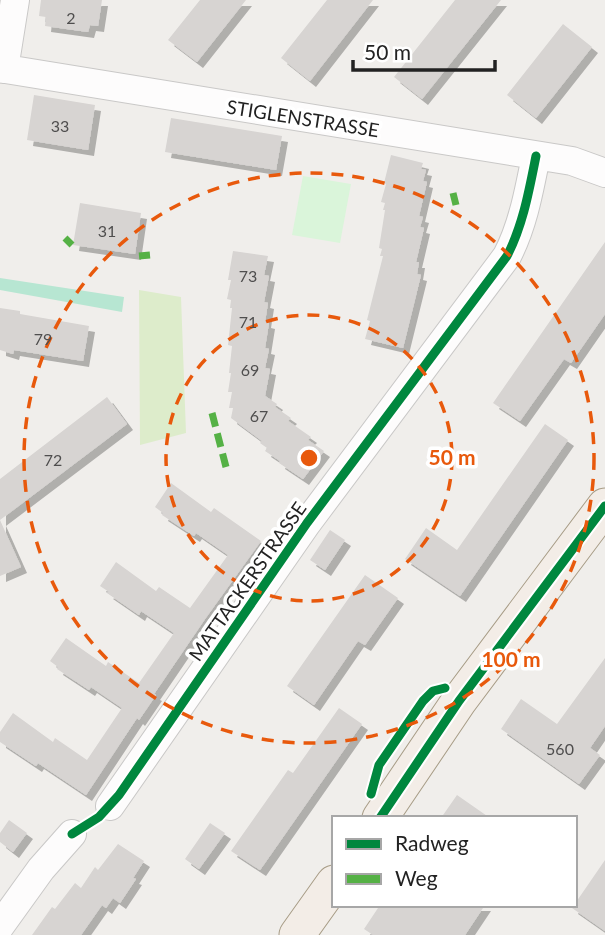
<svg xmlns="http://www.w3.org/2000/svg" width="605" height="935" font-family="Lato,sans-serif">
  <style>
    .grass { fill: #ddeccb }
    .park { fill: #daf5da }
    .pitch { fill: #b7e6d2 }
    .building { fill: #d7d4d2; filter: url(#shadow) }
    .lines { fill: none; stroke-linecap: round; stroke-linejoin: round }
    .minor-casing { stroke: #c9c8c7; stroke-width: 30 }
    .major-casing { stroke: #a79c86; stroke-width: 37 }
    .minor { stroke: #fdfcfc; stroke-width: 28 }
    .major { stroke: #f3ede7; stroke-width: 35 }
    .quiet { stroke: #55b145; stroke-width: 7; stroke-dasharray: 14 7; stroke-linecap: butt }
    .cycleway-casing { stroke: #fff; stroke-width: 13 }
    .cycleway { stroke: #00873e; stroke-width: 9 }
    .ring { fill: none; stroke: #e8590c; stroke-width: 3.5; stroke-dasharray: 12 9 }
    .labels { text-anchor: middle; dominant-baseline: central; stroke-width: 7; stroke-linejoin: round; paint-order: stroke }
    .number-label { font-size: 16px; fill: #4f4e4e }
    .street-label { font-size: 19px; fill: #222; stroke: #fff }
    .centre { fill: #e8590c; stroke: #fff; stroke-width: 3.5 }
    .ring-label { font-size: 21px; text-anchor: middle; font-weight: bold; fill: #e8590c; stroke: #fff; stroke-width: 7; stroke-linejoin: round; paint-order: stroke }
  </style>
  <defs>
    <filter id="shadow"><feDropShadow dx="6" dy="6" stdDeviation="0" flood-color="#0004"/></filter>
  </defs>
  <rect width="100%" height="100%" fill="#f0eeeb"/>
  <!-- grass -->
  <path class="grass" d="M 139,290 L 181,297 L 186,433 L 140,445 Z"/>
  <!-- park -->
  <path class="park" d="M 303,176 L 351,184 L 340,243 L 292,235 Z"/>
  <!-- pitch -->
  <path class="pitch" d="M 0,278 L 124,297 L 122,312 L 0,290 Z"/>
  <!-- building -->
  <path class="building" d="M 41,0 L 102,0 L 98,26 L 90,25 L 88,32 L 45,26 L 46,17 L 39,16 Z
    M 200,0 L 246,0 L 197,62 L 168,40 Z
    M 327,0 L 373,0 L 310,81 L 281,58 Z
    M 455,0 L 501,0 L 422,99 L 394,77 Z
    M 563,24 L 592,47 L 536,118 L 507,95 Z
    M 34,95 L 95,105 L 88,150 L 27,140 Z
    M 171,118 L 282,136 L 276,170 L 165,152 Z
    M 391,155 L 423,163 L 421,169 L 426,170 L 423,181 L 427,182 L 419,216 L 423,217 L 420,227 L 424,228 L 416,262 L 419,262 L 417,274 L 421,275 L 403,348 L 365,339 L 370,321 L 367,320 L 383,256 L 380,256 L 382,249 L 379,248 L 385,210 L 383,210 L 385,203 L 381,202 L 386,184 L 384,183 Z
    M 80,203 L 141,213 L 135,254 L 73,245 Z
    M 605,242 L 605,314 L 571,363 L 564,359 L 520,421 L 493,403 Z
    M 233,251 L 268,256 L 264,275 L 269,276 L 264,302 L 268,303 L 265,322 L 269,323 L 265,348 L 269,349 L 265,368 L 270,369 L 265,396 L 277,404 L 275,407 L 291,418 L 288,421 L 311,437 L 308,440 L 324,451 L 303,479 L 279,463 L 280,461 L 265,451 L 267,448 L 260,443 L 262,441 L 231,418 L 233,408 L 229,408 L 232,392 L 228,392 L 231,373 L 229,373 L 232,346 L 228,345 L 232,308 L 230,308 L 231,300 L 227,299 L 231,280 L 228,280 Z
    M 0,308 L 20,311 L 20,314 L 89,326 L 83,361 L 14,350 L 13,354 L 0,350 Z
    M 107,397 L 127,424 L 0,520 L 21,567 L 0,576 L 0,479 Z
    M 545,424 L 568,440 L 460,596 L 405,559 L 426,528 L 457,550 Z
    M 171,483 L 211,512 L 214,508 L 261,541 L 205,619 L 154,694 L 156,695 L 139,720 L 137,718 L 86,795 L 38,763 L 36,766 L 0,742 L 0,732 L 13,713 L 53,742 L 55,738 L 87,760 L 122,708 L 91,687 L 89,690 L 57,669 L 58,667 L 50,661 L 66,638 L 106,666 L 108,662 L 139,683 L 174,633 L 141,611 L 139,615 L 107,593 L 109,592 L 100,586 L 116,562 L 156,591 L 159,587 L 190,608 L 228,555 L 196,533 L 194,536 L 162,515 L 163,513 L 155,507 Z
    M 330,530 L 345,540 L 325,570 L 310,560 Z
    M 365,575 L 398,598 L 365,645 L 358,641 L 314,705 L 287,686 Z
    M 605,658 L 605,726 L 590,748 L 600,755 L 579,784 L 501,729 L 521,699 L 557,724 Z
    M 339,708 L 362,724 L 260,870 L 231,851 L 288,770 L 293,773 Z
    M 457,795 L 490,818 L 441,818 Z
    M 9,820 L 27,833 L 13,852 L 0,842 L 0,833 Z
    M 210,823 L 225,833 L 199,869 L 185,859 Z
    M 118,844 L 144,861 L 133,878 L 136,879 L 120,903 L 113,898 L 106,908 L 102,905 L 81,935 L 32,935 L 52,907 L 55,909 L 75,883 L 81,888 L 95,867 L 98,870 Z
    M 605,860 L 605,931 L 572,908 Z
    M 380,905 L 485,905 L 465,935 L 373,935 L 364,929 Z"/>
  <g class="lines">
    <defs>
      <path id="minor" d="M 0,68 L 572,161 L 605,173
        M 4,69 L 15,0
        M 110,806 L 307,523 L 507,256 C 523,225 529,191 536,156
        M 0,926 L 41,869 L 72,834"/>
      <path id="major" d="M 380,818 L 459,701 L 605,506
        M 297,935 L 334,883"/>
    </defs>
    <!-- minor casing -->
    <use href="#minor" class="minor-casing"/>
    <!-- major casing -->
    <use href="#major" class="major-casing"/>
    <!-- minor -->
    <use href="#minor" class="minor"/>
    <!-- major -->
    <use href="#major" class="major"/>
    <!-- quiet -->
    <path class="quiet" d="M 453,193 L 456,205
      M 65,238 L 72,245
      M 139,256 L 150,255
      M 212,413 L 226,467"/>
    <defs>
      <path id="cycleway" d="M 371,794 L 379,765 L 423,701 L 433,691 L 445,688
        M 380,818 L 459,701 L 605,506
        M 72,834 L 99,817 L 119,795 L 307,523 L 507,256 C 523,225 529,191 536,156"/>
    </defs>
    <!-- cycleway casing -->
    <use href="#cycleway" class="cycleway-casing"/>
    <!-- cycleway -->
    <use href="#cycleway" class="cycleway"/>
  </g>
  <!-- distance rings -->
  <g class="ring">
    <circle cx="309" cy="458" r="143"/>
    <circle cx="309" cy="458" r="285"/>
  </g>
  <g class="labels">
    <!-- number labels -->
    <g class="number-label">
      <text x="71" y="17">2</text>
      <text x="60" y="125">33</text>
      <text x="107" y="230">31</text>
      <text x="248" y="275">73</text>
      <text x="248" y="321">71</text>
      <text x="43" y="338">79</text>
      <text x="250" y="369">69</text>
      <text x="259" y="415">67</text>
      <text x="53" y="459">72</text>
      <text x="560" y="748">560</text>
    </g>
    <!-- street labels -->
    <g class="street-label">
      <text transform="translate(303 118) rotate(9)">STIGLENSTRASSE</text>
      <text transform="translate(247 581) rotate(-55)">MATTACKERSTRASSE</text>
    </g>
  </g>
  <circle cx="309" cy="458" r="10" class="centre"/>
  <g class="ring-label">
    <text x="452" y="465">50 m</text>
    <text x="511" y="667">100 m</text>
  </g>
  <!-- legend -->
  <rect x="332" y="816" width="245" height="91" fill="#ffffff" stroke="#a7a7a7" stroke-width="2"/>
  <rect x="346" y="839" width="35" height="10" fill="#00873e" stroke="#a7a7a7" stroke-width="2"/>
  <text x="395" y="851" font-size="21" fill="#222222">Radweg</text>
  <rect x="346" y="874" width="35" height="10" fill="#55b145" stroke="#a7a7a7" stroke-width="2"/>
  <text x="395" y="886" font-size="21" fill="#222222">Weg</text>
  <!-- scale -->
  <path d="M353 60v10h142v-10" fill="none" stroke="#222222" stroke-width="3.5"/>
  <text x="364" y="60" font-size="21" fill="#222222" stroke="#ffffff" stroke-width="5" paint-order="stroke">50 m</text>
</svg>
